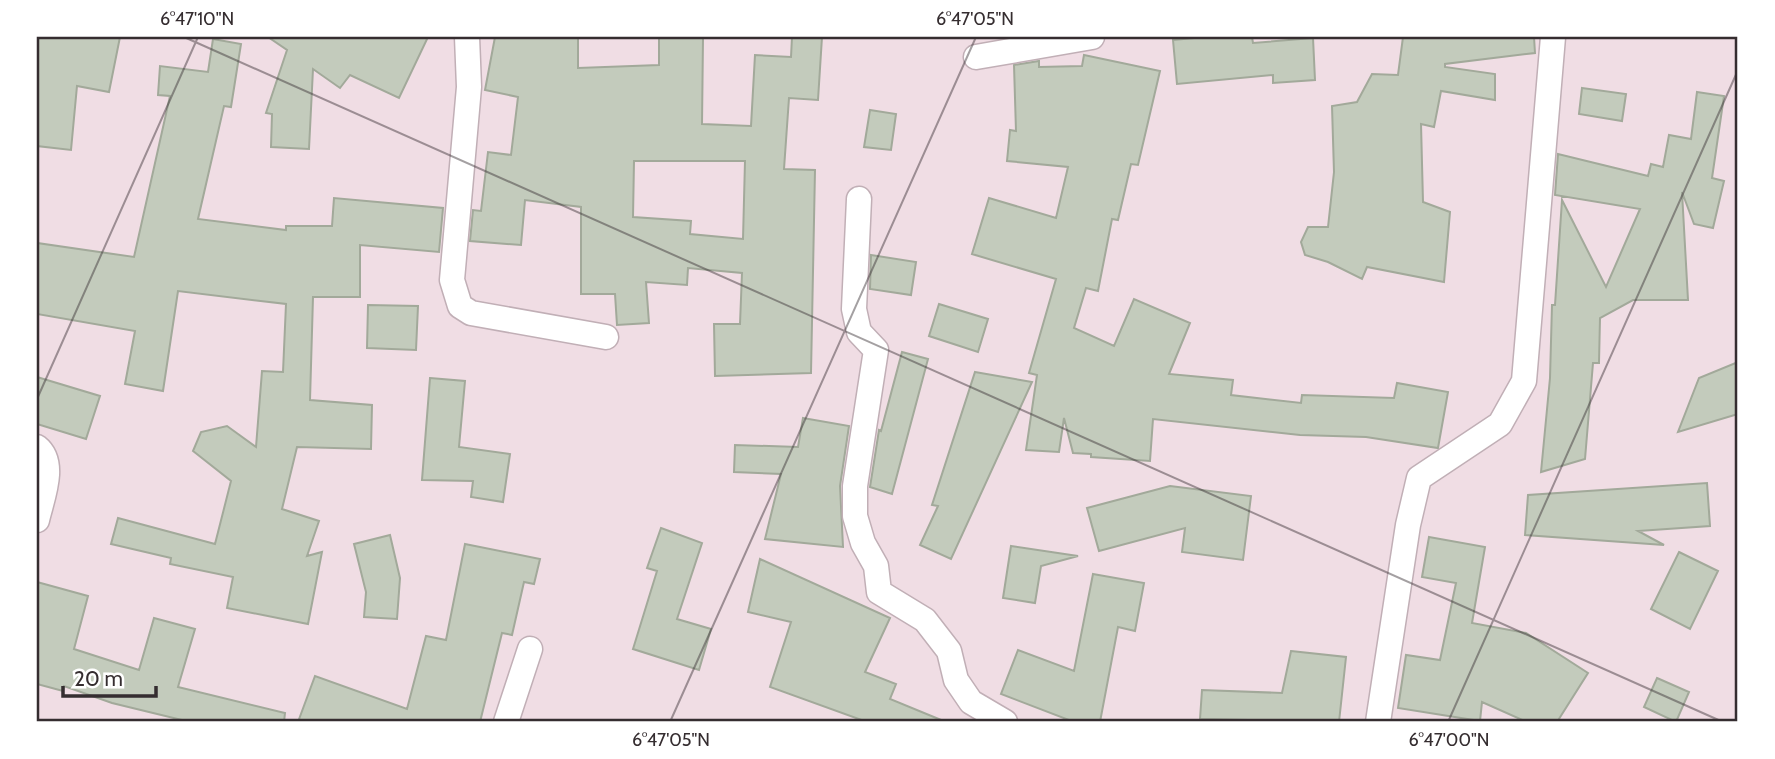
<svg xmlns="http://www.w3.org/2000/svg" width="1775" height="759" font-family="Cabin,sans-serif">
  <style>
    .building { fill: #c3cbbc; stroke: #a2a99a; stroke-width: 2; fill-rule: evenodd }
    .lines { fill: none; stroke-linecap: round; stroke-linejoin: round }
    .minor-casing { stroke: #c1afb6; stroke-width: 27 }
    .minor { stroke: #fff; stroke-width: 24 }
    .ticks { fill: none; stroke: #352d30; stroke-width: 2; stroke-opacity: 0.45 }
    .neatline { fill: none; stroke: #352d30; stroke-width: 2.5 }
    .ticks-label { font-size: 18px; text-anchor: middle; fill: #352d30 }
  </style>
  <rect width="100%" height="100%" fill="#f0dde4"/>
  <!-- building -->
  <path class="building" d="M 37,37 L 120,37 L 109,92 L 77,86 L 71,150 L 37,146 Z
    M 268,37 L 428,37 L 399,98 L 350,75 L 340,88 L 313,69 L 309,149 L 271,147 L 272,114 L 266,113 L 287,50 Z
    M 495,37 L 578,37 L 578,68 L 659,65 L 659,38 L 703,38 L 702,124 L 751,126 L 755,55 L 791,57 L 792,37 L 822,37 L 818,100 L 789,98 L 784,169 L 815,170 L 811,373 L 715,376 L 714,324 L 740,324 L 742,273 L 688,268 L 687,285 L 646,282 L 649,323 L 617,325 L 615,294 L 581,294 L 581,207 L 525,200 L 521,245 L 470,241 L 473,210 L 481,211 L 488,152 L 511,155 L 518,97 L 485,90 ZM 634,161 L 745,161 L 743,239 L 690,234 L 691,221 L 633,217 Z
    M 1205,37 L 1252,37 L 1253,43 L 1313,38 L 1315,80 L 1273,83 L 1273,75 L 1177,84 L 1173,40 Z
    M 1403,37 L 1534,37 L 1535,53 L 1445,64 L 1445,67 L 1495,74 L 1495,100 L 1441,91 L 1434,127 L 1421,124 L 1423,202 L 1450,212 L 1444,282 L 1367,267 L 1362,279 L 1328,262 L 1305,255 L 1301,242 L 1308,227 L 1328,227 L 1334,172 L 1332,106 L 1357,102 L 1372,74 L 1398,75 Z
    M 213,39 L 241,44 L 231,107 L 224,106 L 198,219 L 286,230 L 286,226 L 332,226 L 334,198 L 443,208 L 439,252 L 360,245 L 360,297 L 313,297 L 310,400 L 372,405 L 371,449 L 297,447 L 282,509 L 319,521 L 307,556 L 322,552 L 308,624 L 227,608 L 233,577 L 170,564 L 171,558 L 111,544 L 118,518 L 215,544 L 231,481 L 193,451 L 201,432 L 227,426 L 256,447 L 262,371 L 283,372 L 286,304 L 178,291 L 163,391 L 125,384 L 135,331 L 37,314 L 37,243 L 134,257 L 170,96 L 158,95 L 160,66 L 208,72 Z
    M 1084,55 L 1160,71 L 1138,165 L 1131,164 L 1118,220 L 1112,219 L 1098,291 L 1086,288 L 1074,328 L 1114,346 L 1134,299 L 1190,323 L 1169,374 L 1233,380 L 1231,395 L 1301,403 L 1302,395 L 1394,398 L 1397,383 L 1448,392 L 1438,448 L 1366,437 L 1300,435 L 1153,419 L 1150,461 L 1091,457 L 1091,454 L 1073,453 L 1064,418 L 1059,452 L 1026,450 L 1037,375 L 1029,373 L 1056,279 L 972,254 L 989,198 L 1056,218 L 1068,167 L 1007,161 L 1010,130 L 1016,131 L 1014,65 L 1039,61 L 1039,67 L 1082,66 Z
    M 1582,88 L 1626,94 L 1622,121 L 1579,114 Z
    M 1697,92 L 1724,96 L 1712,178 L 1724,181 L 1713,228 L 1694,224 L 1682,192 L 1688,300 L 1633,300 L 1600,318 L 1599,363 L 1593,363 L 1585,459 L 1541,472 L 1550,378 L 1552,305 L 1555,305 L 1562,200 L 1606,287 L 1640,209 L 1555,195 L 1558,154 L 1648,176 L 1651,164 L 1663,167 L 1669,135 L 1691,139 Z
    M 870,110 L 896,114 L 891,150 L 864,147 Z
    M 871,255 L 916,262 L 911,295 L 870,289 Z
    M 939,304 L 988,319 L 978,352 L 929,336 Z
    M 368,305 L 418,306 L 416,350 L 367,348 Z
    M 902,352 L 928,359 L 892,494 L 870,487 L 879,430 L 881,431 Z
    M 1738,362 L 1738,414 L 1678,432 L 1699,378 Z
    M 975,372 L 1032,382 L 951,559 L 920,545 L 938,506 L 932,505 Z
    M 37,377 L 100,396 L 86,439 L 37,424 Z
    M 430,378 L 465,381 L 459,447 L 510,454 L 503,502 L 471,497 L 473,481 L 422,480 Z
    M 803,418 L 849,426 L 840,486 L 843,547 L 765,539 L 781,474 L 734,472 L 735,445 L 798,447 Z
    M 1707,483 L 1710,526 L 1638,531 L 1664,545 L 1525,535 L 1528,495 Z
    M 1170,486 L 1251,496 L 1243,560 L 1182,552 L 1185,528 L 1099,551 L 1087,508 Z
    M 661,528 L 702,543 L 677,619 L 711,629 L 699,670 L 633,649 L 657,571 L 647,568 Z
    M 390,535 L 400,578 L 397,619 L 364,617 L 366,592 L 354,544 Z
    M 1429,537 L 1485,547 L 1472,623 L 1526,633 L 1588,673 L 1557,722 L 1527,722 L 1482,702 L 1480,721 L 1398,708 L 1406,655 L 1440,660 L 1456,583 L 1422,577 Z
    M 465,544 L 540,559 L 534,584 L 524,582 L 512,635 L 502,633 L 480,722 L 298,722 L 315,676 L 407,709 L 426,636 L 446,640 Z
    M 1011,546 L 1078,556 L 1041,566 L 1035,603 L 1003,598 Z
    M 1679,552 L 1718,571 L 1690,629 L 1651,609 Z
    M 760,559 L 890,618 L 865,672 L 896,684 L 890,699 L 946,722 L 867,722 L 770,687 L 791,622 L 748,612 Z
    M 1093,574 L 1144,583 L 1135,631 L 1118,627 L 1100,722 L 1074,722 L 1001,694 L 1018,650 L 1074,671 Z
    M 37,582 L 88,596 L 74,649 L 139,670 L 154,618 L 195,629 L 178,687 L 285,713 L 284,722 L 190,722 L 112,703 L 64,686 L 63,691 L 37,684 Z
    M 1291,651 L 1346,657 L 1339,722 L 1200,719 L 1202,690 L 1282,693 Z
    M 1657,678 L 1689,692 L 1676,722 L 1644,707 Z"/>
  <g class="lines">
    <defs>
      <path id="minor" d="M 467,37 L 469,87 L 452,280 L 460,306 L 471,313 L 606,337
        M 976,57 L 1092,37
        M 859,199 L 854,309 L 859,332 L 876,350 L 855,486 L 855,516 L 863,543 L 876,566 L 879,592 L 925,620 L 949,651 L 956,680 L 971,702 L 1005,722
        M 37,447 C 57,463 42,498 37,520
        M 506,722 L 530,649
        M 1378,722 L 1408,525 L 1419,478 L 1500,424 L 1524,381 L 1553,37"/>
    </defs>
    <!-- minor casing -->
    <use href="#minor" class="minor-casing"/>
    <!-- minor -->
    <use href="#minor" class="minor"/>
  </g>
  <!-- ticks -->
  <path class="ticks" d="M 184,37 L 1723,722M 37,399 L 198,37M 670,722 L 976,37M 1448,722 L 1738,70"/>
  <!-- border -->
  <rect width="1775" height="759" fill="none" stroke="#ffffff" stroke-width="77"/>
  <!-- scale -->
  <path d="M63 686v10h93v-10" fill="none" stroke="#352d30" stroke-width="3.5"/>
  <text x="74" y="686" font-size="21" fill="#352d30" stroke="#ffffff" stroke-width="5" paint-order="stroke">20 m</text>
  <rect x="38" y="38" width="1698" height="682" class="neatline"/>
  <g class="ticks-label">
    <text x="197" y="25">6°47'10"N</text>
    <text x="975" y="25">6°47'05"N</text>
    <text x="671" y="746">6°47'05"N</text>
    <text x="1449" y="746">6°47'00"N</text>
  </g>
</svg>
